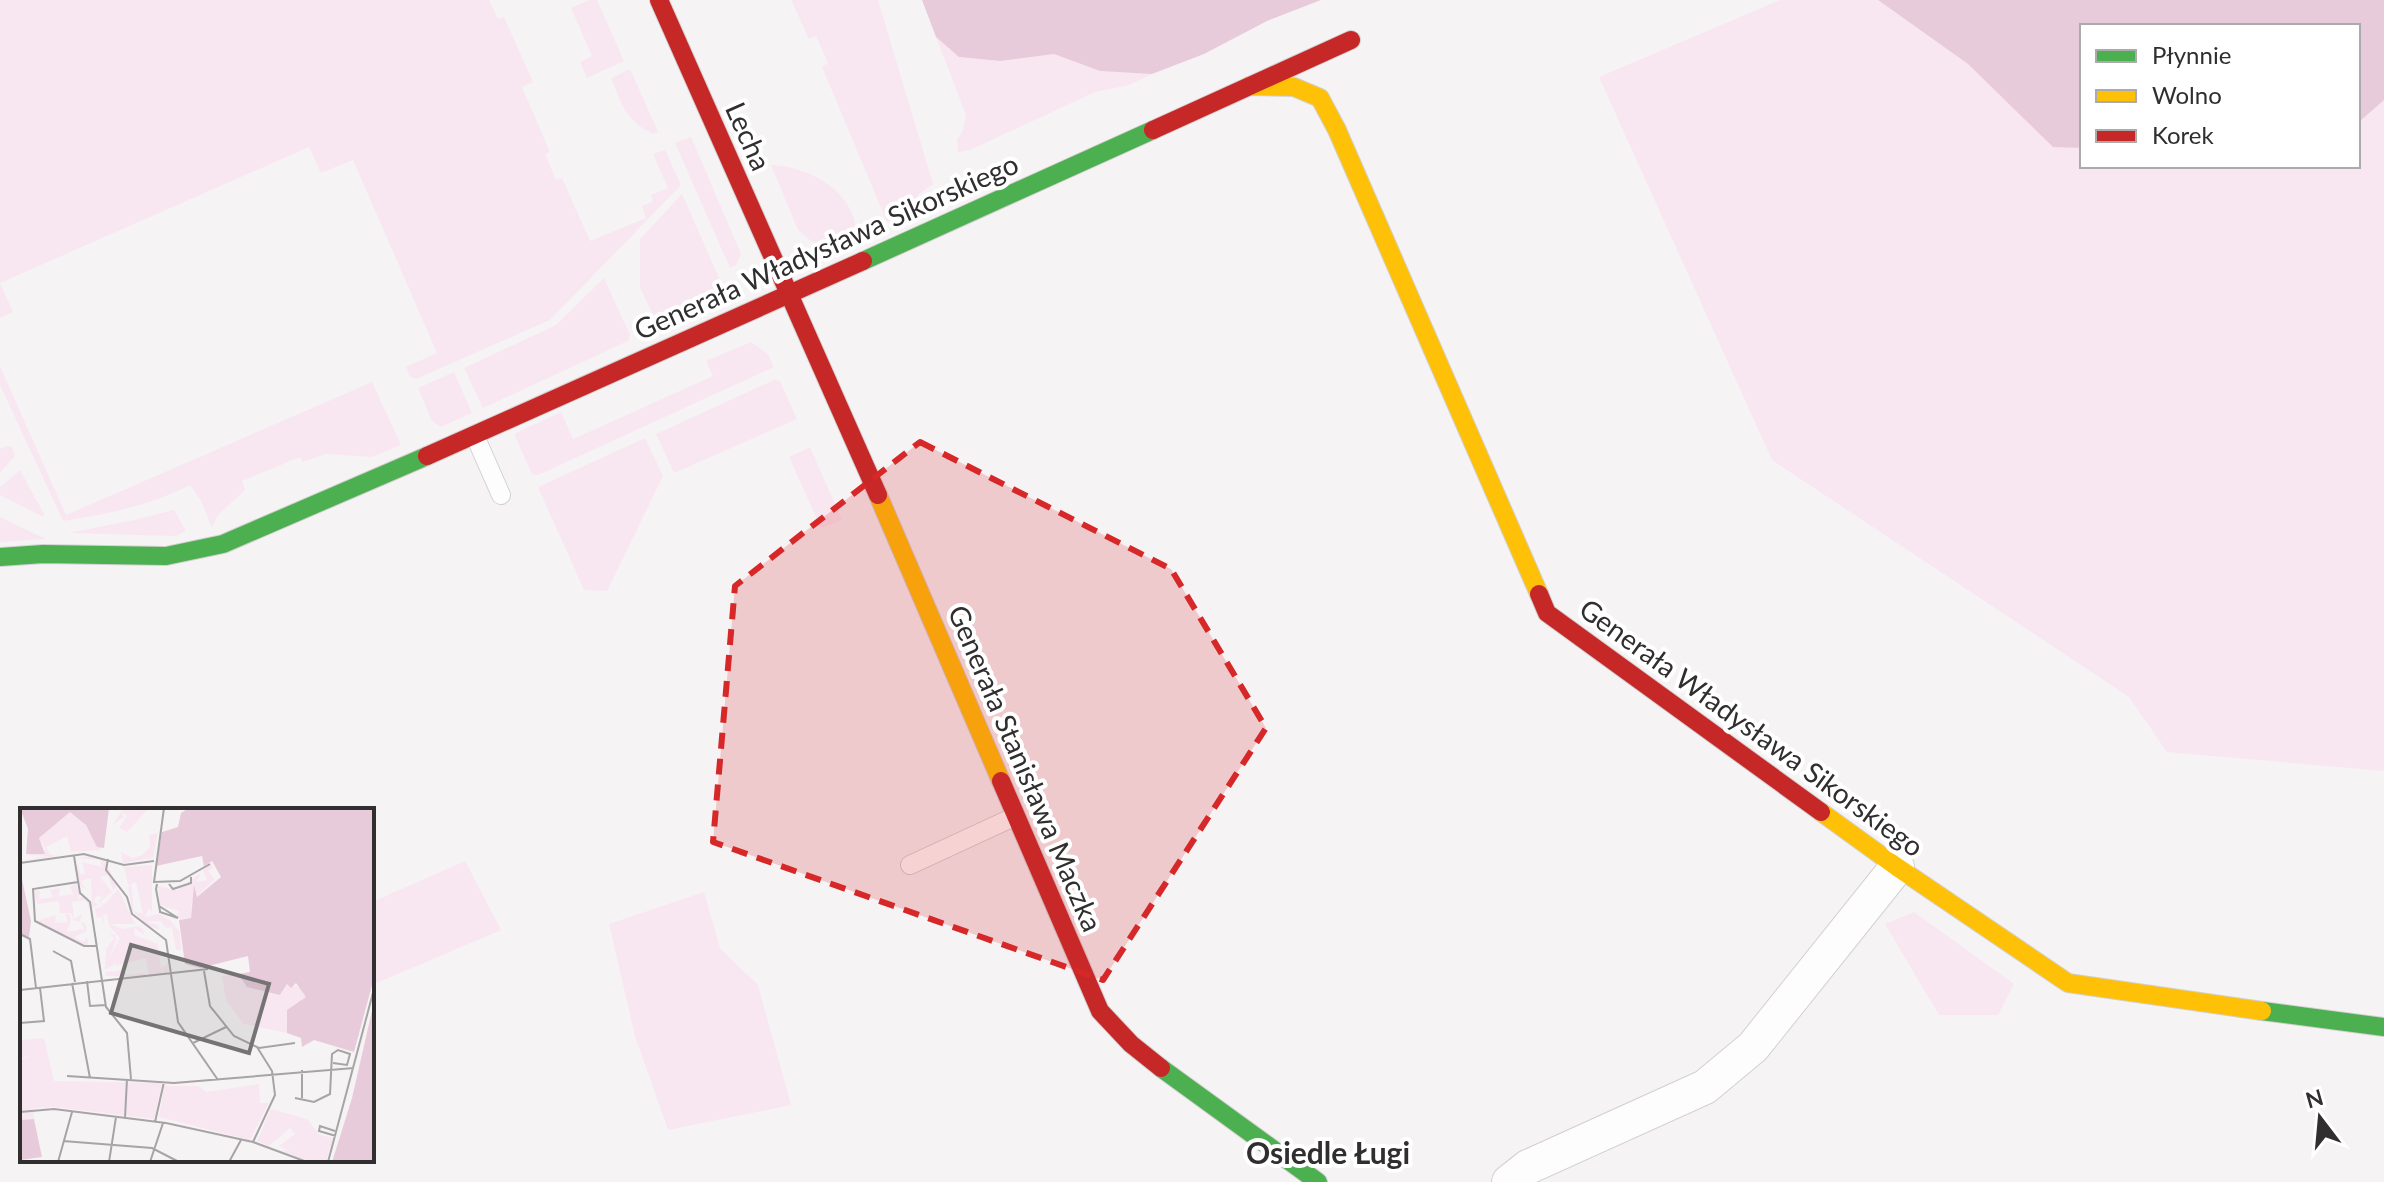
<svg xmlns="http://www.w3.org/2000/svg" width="2384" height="1182" font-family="Lato,sans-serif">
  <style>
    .green { fill: #f8e7f0 }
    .forest { fill: #e8cbda }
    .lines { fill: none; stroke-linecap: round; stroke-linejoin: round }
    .lane-casing { stroke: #d2d0d1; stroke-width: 20 }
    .street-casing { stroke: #d2d0d1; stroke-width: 36 }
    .fast-casing { stroke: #d2d0d1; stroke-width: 20 }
    .slow-casing { stroke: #d2d0d1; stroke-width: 20 }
    .jam-casing { stroke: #d2d0d1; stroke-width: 20 }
    .lane { stroke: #fefdfe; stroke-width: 18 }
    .street { stroke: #fefdfe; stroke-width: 34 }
    .fast { stroke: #4caf50; stroke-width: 18 }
    .slow { stroke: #ffc107; stroke-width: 18 }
    .jam { stroke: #c62828; stroke-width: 18 }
    .marked { fill: #d62828; fill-opacity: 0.2; stroke: #d62828; stroke-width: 6; stroke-dasharray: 16 10; stroke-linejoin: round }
    .labels { text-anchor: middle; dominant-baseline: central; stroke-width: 8; stroke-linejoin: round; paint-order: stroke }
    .street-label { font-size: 28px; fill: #302e2f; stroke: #fff }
    .neighbourhood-label { font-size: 30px; font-weight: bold; fill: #302e2f; stroke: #fff }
    .inset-road { fill: none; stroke: #a7a4a6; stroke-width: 2 }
    .view { fill: #757374; fill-opacity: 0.15; stroke: #757374; stroke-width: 4 }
    .inset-edge { fill: none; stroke: #302e2f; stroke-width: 4 }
  </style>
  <rect width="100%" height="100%" fill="#f6f3f5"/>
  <!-- green -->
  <path class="green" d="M 0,0 L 489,0 L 498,19 L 504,17 L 533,82 L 522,87 L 550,152 L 545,154 L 556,180 L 562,178 L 590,241 L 646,218 L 642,206 L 653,202 L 651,195 L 668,188 L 653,154 L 665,150 L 681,185 L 550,320 L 416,379 L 410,377 L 406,367 L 437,353 L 353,160 L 321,173 L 309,147 L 0,283 L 13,312 L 0,318 Z
    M 589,0 L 597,0 L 624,61 L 587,78 L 580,62 L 592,56 L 571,8 Z
    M 791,0 L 878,0 L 933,184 L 918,195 L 923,207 L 892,222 L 887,222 L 822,67 L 828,63 L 816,36 L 809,39 Z
    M 1780,0 L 1878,0 L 1968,64 L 2053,146 L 2082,148 L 2082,166 L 2358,166 L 2358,123 L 2384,100 L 2384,771 L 2167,752 L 2129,697 L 1772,460 L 1599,77 Z
    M 936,37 L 959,57 L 1000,61 L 1054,54 L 1100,71 L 1152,74 L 1129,85 L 1095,92 L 970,150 L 958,152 L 957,140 L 963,130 L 966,115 Z
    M 630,69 L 658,132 L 653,134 C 625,120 622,105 611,78 Z
    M 691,137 L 741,254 L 736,265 L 730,268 L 675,143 Z
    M 771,165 C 810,166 858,193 857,238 L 819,253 L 819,243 L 811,241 L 798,230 Z
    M 682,194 L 720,280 L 719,287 L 708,291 L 712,303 L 665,324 L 657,323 L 640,288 L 640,239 Z
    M 604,278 L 630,335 L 628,341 L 483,408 L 464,368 L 556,325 Z
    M 751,342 L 768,354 L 774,367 L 538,475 L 532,474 L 514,434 L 561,412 L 573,439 L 713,376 L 706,361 Z
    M 0,366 L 66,515 L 372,382 L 401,445 L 372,457 L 326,454 L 303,462 L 300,457 L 242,481 L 245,490 L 218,515 L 212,527 L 201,501 L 190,485 C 149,506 107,514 63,521 L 0,385 Z
    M 454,372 L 472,413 L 441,427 L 432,421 L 418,388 Z
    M 774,380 L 780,381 L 797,419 L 674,473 L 656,434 Z
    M 645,438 L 663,476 L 607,591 L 584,590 L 538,487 Z
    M 6,446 L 12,447 L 15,456 L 0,473 L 0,449 Z
    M 810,447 L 842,520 L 821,528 L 789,457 Z
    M 20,470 L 44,514 L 43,517 L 0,495 L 0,487 Z
    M 174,510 L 186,531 L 176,536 L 68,533 L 134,520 Z
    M 0,517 L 46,539 L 0,542 Z
    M 465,861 L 501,930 L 372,985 L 372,902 Z
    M 704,892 L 720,948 L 758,985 L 791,1105 L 668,1130 L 635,1036 L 609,924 Z
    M 1914,912 L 2014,984 L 1998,1015 L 1939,1015 L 1885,924 Z"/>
  <!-- forest -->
  <path class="forest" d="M 922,0 L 1321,0 L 1267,21 L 1204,54 L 1152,74 L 1100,71 L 1054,54 L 1000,61 L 959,57 L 936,37 Z
    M 1878,0 L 2384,0 L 2384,100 L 2358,123 L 2358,26 L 2082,26 L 2082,148 L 2053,147 L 1968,64 Z"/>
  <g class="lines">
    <defs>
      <path id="lane" d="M 475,436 L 501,495
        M 910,865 L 1016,816"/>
      <path id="street" d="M 1509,1182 L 1528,1167 L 1705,1087 L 1753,1047 L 1897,867"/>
      <path id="fast" d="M 863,261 L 1153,130
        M 0,557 L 43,554 L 166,556 L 223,544 L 427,456
        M 2262,1011 L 2384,1027
        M 1161,1068 L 1318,1182"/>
      <path id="slow" d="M 1249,86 L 1294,87 L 1320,98 L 1337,130 L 1539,594
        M 878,495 L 1001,781
        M 1821,812 L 1897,867 L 2068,983 L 2262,1011"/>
      <path id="jam" d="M 659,0 L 878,495
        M 1153,130 L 1351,40
        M 427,456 L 863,261
        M 1539,594 L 1547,613 L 1821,812
        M 1001,781 L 1100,1011 L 1131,1044 L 1161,1068"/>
    </defs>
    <!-- lane casing -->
    <use href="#lane" class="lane-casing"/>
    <!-- street casing -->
    <use href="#street" class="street-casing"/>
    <!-- fast casing -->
    <use href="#fast" class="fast-casing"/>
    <!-- slow casing -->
    <use href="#slow" class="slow-casing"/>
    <!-- jam casing -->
    <use href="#jam" class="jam-casing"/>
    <!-- lane -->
    <use href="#lane" class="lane"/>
    <!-- street -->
    <use href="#street" class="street"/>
    <!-- fast -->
    <use href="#fast" class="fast"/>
    <!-- slow -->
    <use href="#slow" class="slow"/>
    <!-- jam -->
    <use href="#jam" class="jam"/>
  </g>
  <!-- marked area -->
  <path class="marked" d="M 920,442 L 1171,569 L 1266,728 L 1103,980 L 713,842 L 735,586 Z"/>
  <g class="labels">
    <!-- street labels -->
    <g class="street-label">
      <text transform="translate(749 136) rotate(66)">Lecha</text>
      <text transform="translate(826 246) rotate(-24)">Generała Władysława Sikorskiego</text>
      <text transform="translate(1752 727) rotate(36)">Generała Władysława Sikorskiego</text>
      <text transform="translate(1026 768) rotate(67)">Generała Stanisława Maczka</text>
    </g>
    <!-- neighbourhood labels -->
    <g class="neighbourhood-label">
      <text x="1328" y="1152">Osiedle Ługi</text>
    </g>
  </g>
  <!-- overview -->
  <g transform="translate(20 808)">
    <rect width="354" height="354" fill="#f6f3f5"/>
    <path d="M 104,0 L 118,1 L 129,0 L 107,24 L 99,20 L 107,8 L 102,4 L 104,9 L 92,17 ZM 50,4 L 62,11 L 81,42 L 51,44 L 47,28 L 26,39 L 31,47 L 39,48 L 4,52 L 27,48 L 6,47 L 26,42 L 19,30 ZM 138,25 L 133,50 L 103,55 L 101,44 L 113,50 L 122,47 L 130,39 L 129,27 ZM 70,48 L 85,53 L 97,78 L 93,82 L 88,67 L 80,69 L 92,84 L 80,94 L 84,97 L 98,81 L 115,116 L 90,116 L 103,121 L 119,118 L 123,122 L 124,127 L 115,120 L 114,127 L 138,136 L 141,160 L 148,156 L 149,164 L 143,166 L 143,161 L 141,167 L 129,169 L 126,150 L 104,156 L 106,167 L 126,165 L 126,169 L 86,168 L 85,164 L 105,162 L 103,155 L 95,159 L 97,155 L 85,162 L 86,141 L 94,130 L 89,125 L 95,127 L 96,133 L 89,150 L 100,130 L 89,118 L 87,106 L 83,107 L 86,122 L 82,109 L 77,110 L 75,101 L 83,98 L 78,93 L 82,90 L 78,87 L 73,93 L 79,97 L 72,99 L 71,70 L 61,73 L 66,82 L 59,76 L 56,54 L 61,67 L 65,65 L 62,54 L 82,59 L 80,52 L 56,50 ZM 190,54 L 193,60 L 188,63 L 195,71 L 172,93 L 171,110 L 155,111 L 159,103 L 140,97 L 138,78 L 157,82 L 181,65 L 176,74 L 187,72 L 183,62 ZM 132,57 L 132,104 L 129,100 L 125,109 L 139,106 L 150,112 L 160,124 L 161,142 L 156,142 L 152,119 L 146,120 L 141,113 L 126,114 L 138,117 L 139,122 L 123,116 L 112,101 L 108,79 L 111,76 L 114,103 L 123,106 L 116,74 L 108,77 L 104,59 ZM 56,75 L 60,87 L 57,91 L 62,89 L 68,92 L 71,104 L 66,92 L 52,94 L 54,111 L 62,106 L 60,113 L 54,113 L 51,105 L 40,105 L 39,93 L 17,96 L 14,82 L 20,83 L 19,91 L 33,89 L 30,82 L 40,80 L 39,88 L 53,86 L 50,79 ZM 45,106 L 49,106 L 51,112 L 47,124 L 64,121 L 61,114 L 65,115 L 67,123 L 54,129 L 64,134 L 67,128 L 68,139 L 17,113 L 36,107 L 35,115 L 48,114 ZM 218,166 L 228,179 L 260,187 L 267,176 L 280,179 L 287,189 L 267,203 L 267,225 L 224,216 L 206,193 L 202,168 ZM 24,230 L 34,273 L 142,275 L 134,311 L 35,299 L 13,300 L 14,311 L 0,312 L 0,253 L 11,247 L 0,251 L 0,232 ZM 239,276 L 240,295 L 249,295 L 230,332 L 139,309 L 144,278 L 179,278 L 186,284 ZM 251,301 L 287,311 L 300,327 L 313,330 L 306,354 L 289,354 L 260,342 L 270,343 L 259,338 L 275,326 L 270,320 L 249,338 L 237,333 Z" fill="#f8e7f0"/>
    <path d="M 0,0 L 89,0 L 84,40 L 77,39 L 66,17 L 50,4 L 19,30 L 25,46 L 6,46 L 8,21 ZM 169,0 L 354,0 L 354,170 L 334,244 L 294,232 L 282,239 L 281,230 L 267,225 L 267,202 L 286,189 L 276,175 L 271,180 L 267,176 L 260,187 L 227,179 L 218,166 L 230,164 L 228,148 L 180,160 L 165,156 L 159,112 L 171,110 L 174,77 L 177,89 L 201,69 L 192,53 L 184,58 L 182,48 L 136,58 L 142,24 L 158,19 L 161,5 ZM 0,62 L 11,113 L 9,129 L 0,127 ZM 354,194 L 354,354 L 312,354 L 332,290 ZM 14,311 L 22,349 L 0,352 L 0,312 Z" fill="#e8cbda"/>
    <path class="inset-road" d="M 144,0 L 134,74 L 160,73 L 190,56M 54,48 L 60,85 L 70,94 L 86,199 L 107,225 L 111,271M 88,51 L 86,62 L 107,89 L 112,106 L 146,132 L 158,214 L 198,272M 0,55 L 64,46 L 104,57 L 134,53M 58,74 L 13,81 L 15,113 L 64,138 L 77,138M 137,76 L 136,81 L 140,103 L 140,104 L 158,110 L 139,98M 149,76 L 153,81 L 171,75 L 171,69M 0,126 L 10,131 L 16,180M 33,143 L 51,153 L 55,174M 184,163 L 190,198 L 214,228 L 239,240 L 275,235M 67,173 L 70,198 L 86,197M 52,175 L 70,270M 0,182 L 188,161M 0,215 L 24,213 L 20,180M 173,235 L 206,219M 47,268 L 154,275 L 334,260M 275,290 L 294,294 L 310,286 L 312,246 L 318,242 L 330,246 L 327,257 L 313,255M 282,290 L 282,262M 0,304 L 34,301 L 146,315 L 233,334 L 287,354M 105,310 L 107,271M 135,314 L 144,274M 315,323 L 300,318 L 299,323 L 316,328M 43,333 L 132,340 L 159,354M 233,334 L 255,287 L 252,263 L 237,239M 38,354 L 52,304M 89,354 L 96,309M 130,354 L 143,315M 209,354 L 221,332M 308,354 L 354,181"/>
    <path class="view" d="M 111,137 L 249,176 L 229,245 L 91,205 Z"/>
    <rect width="354" height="354" class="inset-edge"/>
  </g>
  <!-- legend -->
  <rect x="2080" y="24" width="280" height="144" fill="#ffffff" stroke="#acabac" stroke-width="2"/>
  <rect x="2096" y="50" width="40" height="12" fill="#4caf50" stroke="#acabac" stroke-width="2"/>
  <text x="2152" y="64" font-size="24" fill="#302e2f">Płynnie</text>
  <rect x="2096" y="90" width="40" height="12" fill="#ffc107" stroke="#acabac" stroke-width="2"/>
  <text x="2152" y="104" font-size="24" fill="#302e2f">Wolno</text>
  <rect x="2096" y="130" width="40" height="12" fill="#c62828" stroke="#acabac" stroke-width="2"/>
  <text x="2152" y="144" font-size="24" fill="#302e2f">Korek</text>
  <!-- north arrow -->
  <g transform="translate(2320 1118) rotate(344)" stroke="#ffffff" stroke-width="6" paint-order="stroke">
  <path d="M0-6L14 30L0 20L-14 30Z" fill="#302e2f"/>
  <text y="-12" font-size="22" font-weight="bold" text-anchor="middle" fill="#302e2f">N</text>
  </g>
</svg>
